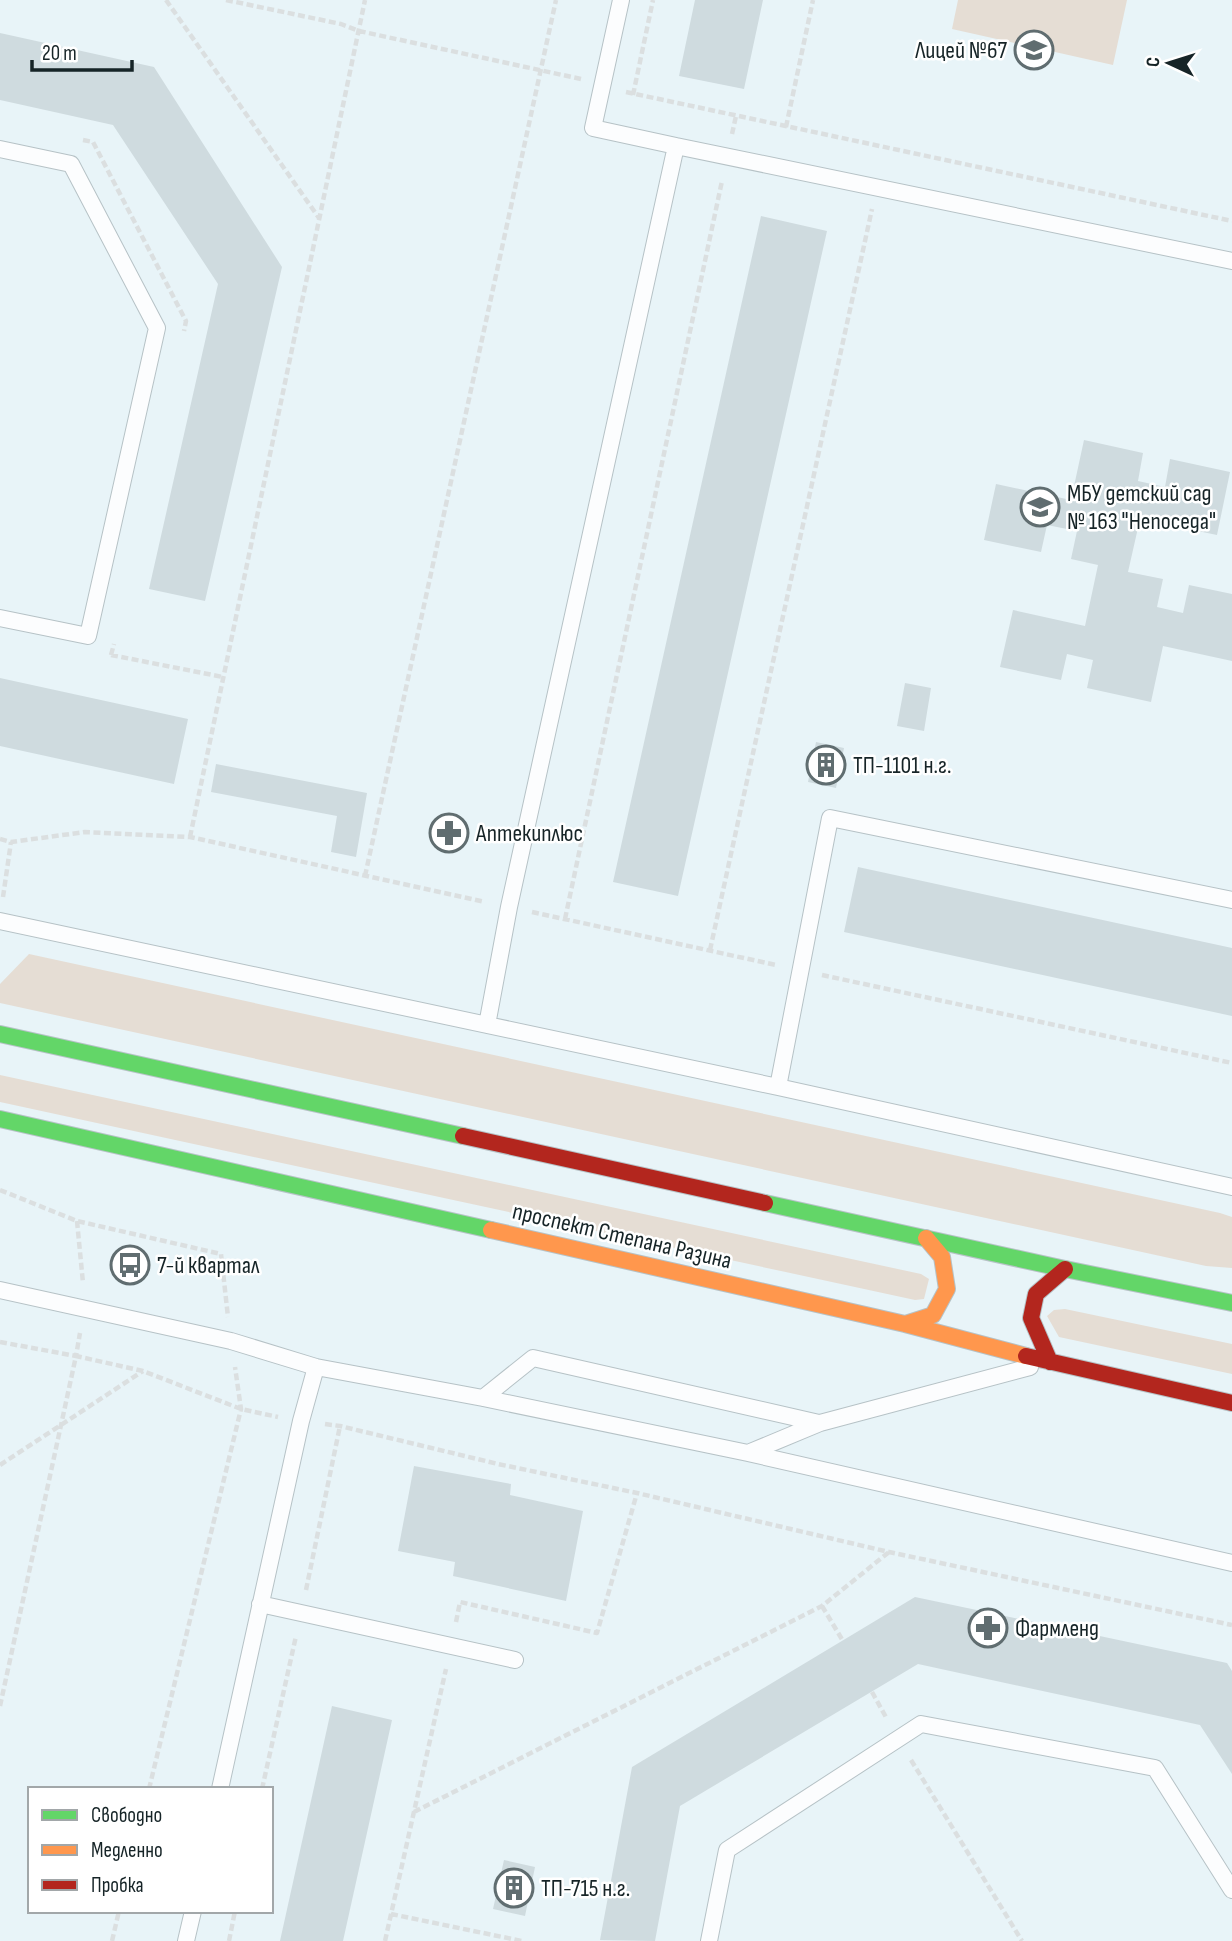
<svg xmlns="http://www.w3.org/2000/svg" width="1232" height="1941" font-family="'Sofia Sans Condensed',sans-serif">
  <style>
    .grass { fill: #e5ddd4 }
    .building { fill: #cfdbdf }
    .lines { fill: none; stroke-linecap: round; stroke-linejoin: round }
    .lane-casing { stroke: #b6c2c6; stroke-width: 18 }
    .fast-casing { stroke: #b6c2c6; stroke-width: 18 }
    .slow-casing { stroke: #b6c2c6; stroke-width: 18 }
    .jam-casing { stroke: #b6c2c6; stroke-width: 18 }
    .path { stroke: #dbdfe0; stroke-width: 4.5; stroke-dasharray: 7 3.5; stroke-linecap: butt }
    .lane { stroke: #fcfdfe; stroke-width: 16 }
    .fast { stroke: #63d668; stroke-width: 16 }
    .slow { stroke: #ff974d; stroke-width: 16 }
    .jam { stroke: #b3261e; stroke-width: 16 }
    .labels { text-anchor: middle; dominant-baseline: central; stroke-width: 5; stroke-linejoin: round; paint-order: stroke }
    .poi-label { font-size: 24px; fill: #162427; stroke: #fff; text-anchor: start }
    .street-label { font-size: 24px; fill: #162427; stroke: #fff }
  </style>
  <rect width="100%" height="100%" fill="#e8f4f8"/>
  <!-- grass -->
  <path class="grass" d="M 958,0 L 1127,0 L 1113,65 L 952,29 Z
    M 29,954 L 1220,1213 L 1232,1217 L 1232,1268 L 1206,1266 L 0,1003 L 0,984 Z
    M 0,1075 L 921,1274 L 929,1279 L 924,1299 L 915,1300 L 0,1102 Z
    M 1065,1309 L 1232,1344 L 1232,1374 L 1059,1337 L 1047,1316 L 1054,1310 Z"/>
  <!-- building -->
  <path class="building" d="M 695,0 L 763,0 L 744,89 L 679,76 Z
    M 0,33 L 154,67 L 282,267 L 205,601 L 149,589 L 218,284 L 113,125 L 0,100 Z
    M 761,216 L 827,231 L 678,896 L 613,882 Z
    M 1084,440 L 1143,453 L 1138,481 L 1165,487 L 1170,459 L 1230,472 L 1217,535 L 1140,519 L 1128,572 L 1163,579 L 1157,607 L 1183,613 L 1189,585 L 1232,594 L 1232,661 L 1163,646 L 1151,702 L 1087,688 L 1093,660 L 1067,654 L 1061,680 L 1000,667 L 1013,610 L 1085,626 L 1098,565 L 1071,559 L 1077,531 L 1047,525 L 1041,552 L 984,540 L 996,484 L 1071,500 Z
    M 0,678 L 188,719 L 174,784 L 0,746 Z
    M 905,683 L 931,688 L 924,731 L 897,726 Z
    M 816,742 L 844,748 L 836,788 L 808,782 Z
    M 216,764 L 367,793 L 356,857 L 331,852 L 337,816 L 211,792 Z
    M 858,867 L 1232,948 L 1232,1016 L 844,932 Z
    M 414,1466 L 511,1484 L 510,1495 L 583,1511 L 566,1601 L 453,1576 L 455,1562 L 398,1551 Z
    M 915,1597 L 1227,1663 L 1232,1671 L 1232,1774 L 1200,1725 L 918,1664 L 680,1806 L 655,1941 L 600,1940 L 632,1767 Z
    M 332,1706 L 392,1720 L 343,1941 L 280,1941 Z
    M 504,1860 L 535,1867 L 525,1916 L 493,1909 Z"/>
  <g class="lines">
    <defs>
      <path id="lane" d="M 676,146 L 1232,261
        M 0,149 L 71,164 L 157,328 L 88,636 L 0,618
        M 0,921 L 778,1087 L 1232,1187
        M 487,1025 L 509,907 L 676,146 L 593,128 L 621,0
        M 778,1087 L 830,818 L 1232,900
        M 0,1290 L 231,1341 L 316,1367 L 483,1398 L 748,1453 L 820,1423 L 1030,1367
        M 483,1398 L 533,1358 L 819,1423
        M 748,1453 L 1232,1563
        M 260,1604 L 515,1660
        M 220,1789 L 301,1421 L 316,1367
        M 186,1941 L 193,1911
        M 709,1941 L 727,1850 L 921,1724 L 1155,1768 L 1232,1890"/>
      <path id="fast" d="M 0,1034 L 463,1136
        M 0,1119 L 491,1230
        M 765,1203 L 1065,1269 L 1232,1303"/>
      <path id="slow" d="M 491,1230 L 905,1324 L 1026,1356
        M 905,1324 L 933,1315 L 947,1289 L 942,1257 L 926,1238"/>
      <path id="jam" d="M 463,1136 L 765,1203
        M 1026,1356 L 1232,1403
        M 1050,1362 L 1031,1318 L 1036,1294 L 1065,1269"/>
    </defs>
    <!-- lane casing -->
    <use href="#lane" class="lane-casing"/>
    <!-- fast casing -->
    <use href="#fast" class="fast-casing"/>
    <!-- slow casing -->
    <use href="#slow" class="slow-casing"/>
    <!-- jam casing -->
    <use href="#jam" class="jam-casing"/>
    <!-- path -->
    <path class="path" d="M 166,0 L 319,218
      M 226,0 L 341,24 L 359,31 L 581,79
      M 626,92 L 1232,221
      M 633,95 L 653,0
      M 786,127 L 813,0
      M 732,134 L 736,116
      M 83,140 L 93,142 L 186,321 L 184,331
      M 111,655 L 114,644
      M 111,655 L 223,677
      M 190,837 L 365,0
      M 0,839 L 11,842 L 85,832 L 190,837 L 485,902
      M 365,876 L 556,0
      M 3,897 L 11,842
      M 532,912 L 776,965
      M 565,919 L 722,181
      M 710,950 L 872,209
      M 822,975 L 1232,1063
      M 0,1190 L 77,1221 L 221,1254 L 228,1317
      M 77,1221 L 83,1283
      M 0,1342 L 76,1356 L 80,1333
      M 325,1424 L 340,1426 L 498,1464 L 637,1493 L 889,1552 L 1232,1625
      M 0,1465 L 143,1371
      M 306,1590 L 340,1426
      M 822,1606 L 843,1641
      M 456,1622 L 460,1602 L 597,1633 L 637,1493
      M 872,1692 L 887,1719
      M 0,1706 L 76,1356 L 143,1371 L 241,1409 L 278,1417
      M 911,1760 L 1022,1941
      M 149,1789 L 241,1409 L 235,1367
      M 262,1789 L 296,1636
      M 414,1812 L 822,1606 L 889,1552
      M 391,1914 L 522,1941
      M 112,1941 L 119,1911
      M 229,1941 L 235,1911
      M 385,1941 L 446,1669"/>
    <!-- lane -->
    <use href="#lane" class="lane"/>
    <!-- fast -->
    <use href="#fast" class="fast"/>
    <!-- slow -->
    <use href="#slow" class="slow"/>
    <!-- jam -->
    <use href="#jam" class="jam"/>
  </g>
  <!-- icons -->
  <defs>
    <symbol id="school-ring" viewBox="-11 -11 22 22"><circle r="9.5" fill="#fff" stroke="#606d70" stroke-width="1.5"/><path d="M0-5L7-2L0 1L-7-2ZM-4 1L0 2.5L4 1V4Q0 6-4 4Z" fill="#606d70"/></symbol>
    <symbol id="building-ring" viewBox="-11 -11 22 22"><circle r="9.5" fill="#fff" stroke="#606d70" stroke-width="1.5"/><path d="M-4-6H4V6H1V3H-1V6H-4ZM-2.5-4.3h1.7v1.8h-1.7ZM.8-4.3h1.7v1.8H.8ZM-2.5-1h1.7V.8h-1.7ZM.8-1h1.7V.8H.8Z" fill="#606d70"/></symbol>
    <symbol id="pharmacy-ring" viewBox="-11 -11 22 22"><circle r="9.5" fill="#fff" stroke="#606d70" stroke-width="1.5"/><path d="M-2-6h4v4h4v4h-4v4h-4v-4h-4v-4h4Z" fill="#606d70"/></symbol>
    <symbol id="bus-ring" viewBox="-11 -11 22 22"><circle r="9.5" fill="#fff" stroke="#606d70" stroke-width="1.5"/><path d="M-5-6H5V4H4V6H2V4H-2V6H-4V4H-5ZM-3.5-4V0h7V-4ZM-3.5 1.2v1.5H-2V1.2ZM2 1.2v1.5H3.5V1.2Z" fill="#606d70"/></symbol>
  </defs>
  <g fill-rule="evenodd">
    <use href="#school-ring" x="1012" y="28" width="44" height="44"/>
    <use href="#school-ring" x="1018" y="485" width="44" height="44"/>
    <use href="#building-ring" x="804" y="743" width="44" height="44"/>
    <use href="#pharmacy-ring" x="427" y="811" width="44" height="44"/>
    <use href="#bus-ring" x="108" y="1243" width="44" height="44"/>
    <use href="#pharmacy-ring" x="966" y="1606" width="44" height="44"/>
    <use href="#building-ring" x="492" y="1866" width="44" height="44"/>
  </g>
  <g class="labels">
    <!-- poi labels -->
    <g class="poi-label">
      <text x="1007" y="50" text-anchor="end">Лицей №67</text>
      <text x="1067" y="493">МБУ детский сад<tspan x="1067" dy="28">№ 163 "Непоседа"</tspan></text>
      <text x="853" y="765">ТП-1101 н.г.</text>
      <text x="476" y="833">Аптекиплюс</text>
      <text x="157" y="1265">7-й квартал</text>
      <text x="1015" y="1628">Фармленд</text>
      <text x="541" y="1888">ТП-715 н.г.</text>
    </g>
    <!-- street labels -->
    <g class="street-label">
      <text transform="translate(622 1236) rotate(13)">проспект Степана Разина</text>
    </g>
  </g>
  <!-- legend -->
  <rect x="28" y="1787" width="245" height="126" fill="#ffffff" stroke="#a2a7a9" stroke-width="2"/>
  <rect x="42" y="1810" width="35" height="10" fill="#63d668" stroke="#a2a7a9" stroke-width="2"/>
  <text x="91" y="1822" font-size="21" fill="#162427">Свободно</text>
  <rect x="42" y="1845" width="35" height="10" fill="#ff974d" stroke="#a2a7a9" stroke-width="2"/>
  <text x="91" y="1857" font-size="21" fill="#162427">Медленно</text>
  <rect x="42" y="1880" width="35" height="10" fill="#b3261e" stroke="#a2a7a9" stroke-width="2"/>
  <text x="91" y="1892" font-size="21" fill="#162427">Пробка</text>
  <!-- north arrow -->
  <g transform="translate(1169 63) rotate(274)" stroke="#ffffff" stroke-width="5" paint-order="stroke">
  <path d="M0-5L12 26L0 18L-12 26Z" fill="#162427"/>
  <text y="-10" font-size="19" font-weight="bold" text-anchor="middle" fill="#162427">С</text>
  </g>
  <!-- scale -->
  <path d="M32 60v10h100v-10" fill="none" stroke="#162427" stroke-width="3.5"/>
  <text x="42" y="60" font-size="21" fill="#162427" stroke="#ffffff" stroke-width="5" paint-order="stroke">20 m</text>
</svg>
